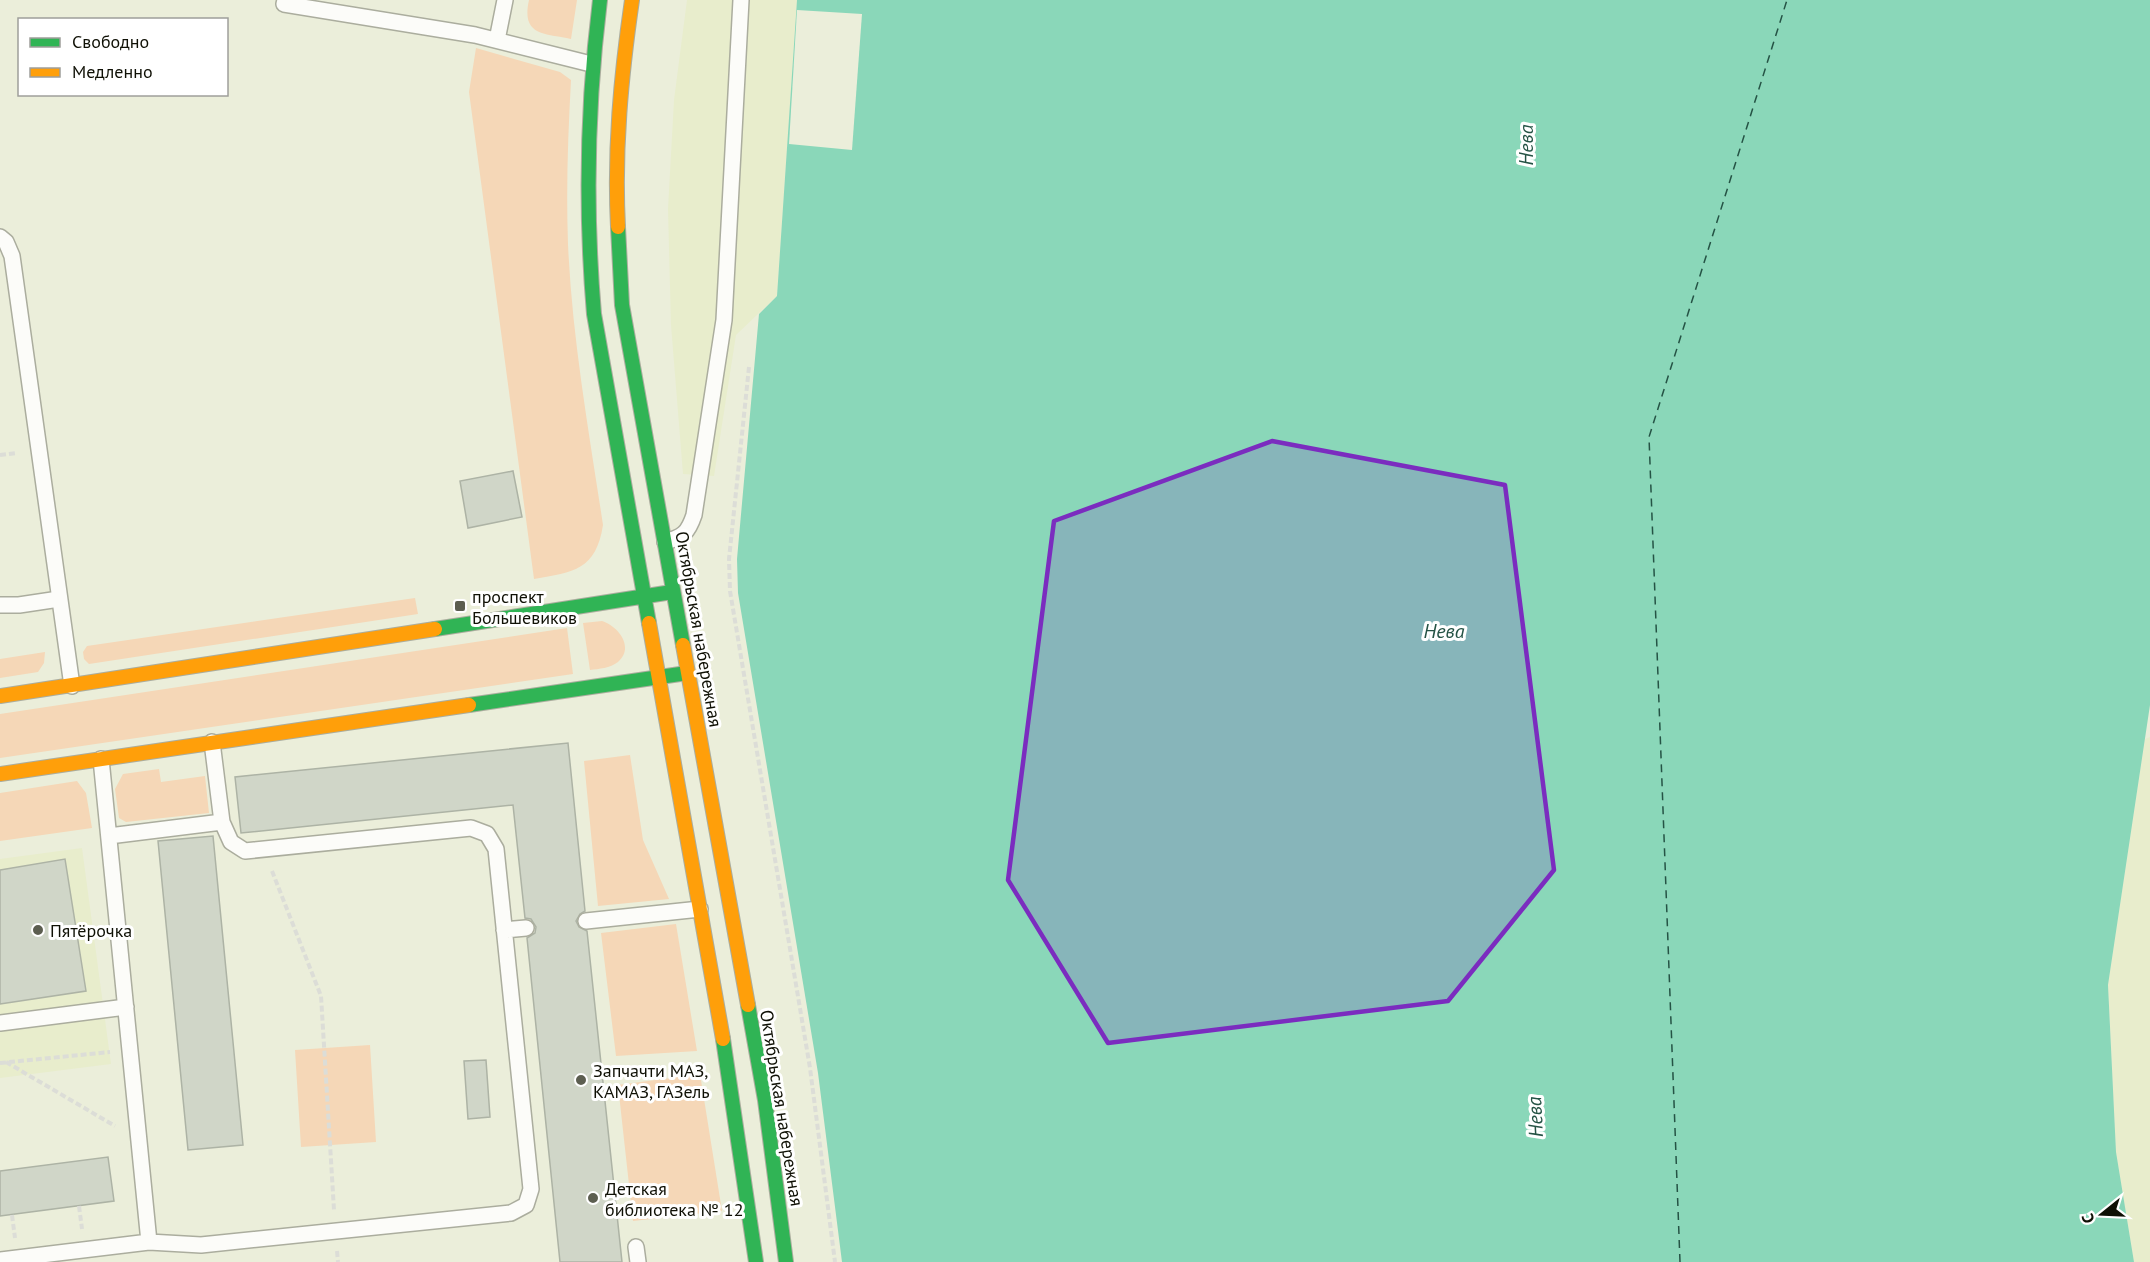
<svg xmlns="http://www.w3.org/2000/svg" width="2150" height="1262" font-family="'PT Sans',sans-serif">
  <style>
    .built { fill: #e8edcc }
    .green { fill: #f5d7b7 }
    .water { fill: #8ad7b9 }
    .pier { fill: #ebeeda }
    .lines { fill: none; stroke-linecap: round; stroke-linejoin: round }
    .ferry { stroke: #255345; stroke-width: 1.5; stroke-dasharray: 8 6; stroke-linecap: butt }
    .building { fill: #d0d6c8; stroke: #adb3a5; stroke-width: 1.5 }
    .lane-casing { stroke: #abad9e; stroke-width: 18 }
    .fast-casing { stroke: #abad9e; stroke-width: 16 }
    .slow-casing { stroke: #abad9e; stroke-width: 16 }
    .path { stroke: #dcddd7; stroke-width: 4; stroke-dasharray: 6 3; stroke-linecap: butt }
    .lane { stroke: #fcfcf9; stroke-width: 15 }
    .fast { stroke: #30b455; stroke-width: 14 }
    .slow { stroke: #ff9f0a; stroke-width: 14 }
    .marked { fill: #7b2cbf; fill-opacity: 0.2; stroke: #7b2cbf; stroke-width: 4.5; stroke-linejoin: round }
    .poi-dot { fill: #5c5e50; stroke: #fff; stroke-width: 2 }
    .labels { text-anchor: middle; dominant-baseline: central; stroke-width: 6; stroke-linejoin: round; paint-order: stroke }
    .poi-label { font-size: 18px; fill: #0f1005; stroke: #fff; text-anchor: start }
    .street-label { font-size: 18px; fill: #0f1005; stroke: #fff }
    .water-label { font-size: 20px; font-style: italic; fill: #255345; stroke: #fff }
  </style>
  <rect width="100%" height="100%" fill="#ebeeda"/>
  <!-- built -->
  <path class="built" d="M 687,0 L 797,0 L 777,296 L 736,335 L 714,476 L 683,474 L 671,325 L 668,209 L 674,100 Z
    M 2150,737 L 2150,1262 L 2134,1262 L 2116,1152 L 2108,985 L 2145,739 Z
    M 82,848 L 111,1064 L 0,1078 L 0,859 Z"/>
  <!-- green -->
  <path class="green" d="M 529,0 L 577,0 L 571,39 C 544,33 521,36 529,0 Z
    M 476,48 L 560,72 L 571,80 C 568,135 566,189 568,244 C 572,338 589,432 603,525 C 596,570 574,572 534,579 L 469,92 Z
    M 415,598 L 418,614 L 89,664 L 84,659 L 83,652 L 87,646 Z
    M 602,621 C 618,626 635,647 618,662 C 610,668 599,669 590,670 L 583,623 Z
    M 567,628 L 573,674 L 0,758 L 0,714 Z
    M 45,652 L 44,663 L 38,672 L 0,678 L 0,659 Z
    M 630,755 L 643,840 L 669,899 L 598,906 L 584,761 Z
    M 159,769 L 161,782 L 205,776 L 209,813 L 126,822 L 119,818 L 115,789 L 123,774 Z
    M 77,781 L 86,793 L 92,828 L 0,841 L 0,793 Z
    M 676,924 L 697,1051 L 616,1056 L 601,933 Z
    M 370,1045 L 376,1142 L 301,1147 L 295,1050 Z
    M 700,1074 L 722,1211 L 633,1221 L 618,1085 Z"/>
  <!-- water -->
  <path class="water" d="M 797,0 L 2150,0 L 2150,705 L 2108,985 L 2116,1152 L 2134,1262 L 842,1262 L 818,1073 L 738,593 L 737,559 L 759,314 L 777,296 Z"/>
  <!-- pier -->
  <path class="pier" d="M 797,10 L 862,14 L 852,150 L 789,144 Z"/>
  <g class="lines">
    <!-- ferry -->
    <path class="ferry" d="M 1680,1262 L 1649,437 L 1787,0"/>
  </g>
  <!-- building -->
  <path class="building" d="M 513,471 L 522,517 L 468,528 L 460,481 Z
    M 568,743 L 585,911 L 580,914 L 576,921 L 579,927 L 587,931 L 622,1262 L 560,1262 L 527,938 L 535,933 L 536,927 L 531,919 L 525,918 L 513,805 L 241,833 L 235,777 Z
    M 213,836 L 243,1145 L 188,1150 L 158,841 Z
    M 65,859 L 86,991 L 0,1004 L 0,870 Z
    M 486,1060 L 490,1117 L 468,1119 L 464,1061 Z
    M 108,1157 L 114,1201 L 0,1216 L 0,1171 Z"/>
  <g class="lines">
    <defs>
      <path id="lane" d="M 285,0 L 284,4 L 475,35 L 591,64
        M 497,40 L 505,0
        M 0,237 L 6,242 L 12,256 L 72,686
        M 665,542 C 683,537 688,533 694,515 L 724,320 L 741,0
        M 0,605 L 19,605 L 59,599
        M 212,742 L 222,822
        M 101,759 L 149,1242
        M 586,921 L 700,909
        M 504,930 L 526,928
        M 0,1023 L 126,1007
        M 636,1247 L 638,1262
        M 0,1260 L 149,1242 L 201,1245 L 511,1213 L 526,1205 L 531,1189 L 496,849 L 487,834 L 471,828 L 245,851 L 231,842 L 222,822 L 109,836"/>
      <path id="fast" d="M 600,0 C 587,105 585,208 594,314 L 649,623
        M 618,227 L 622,305 L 683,645
        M 435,629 L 672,592
        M 469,705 L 687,673
        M 748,1005 L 765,1100 L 786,1262
        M 723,1039 L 756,1262"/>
      <path id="slow" d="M 618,227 C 614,150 621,76 632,0
        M 649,623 L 723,1039
        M 683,645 L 748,1005
        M 0,696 L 435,629
        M 0,774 L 469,705"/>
    </defs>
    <!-- lane casing -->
    <use href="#lane" class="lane-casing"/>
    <!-- fast casing -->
    <use href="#fast" class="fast-casing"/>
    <!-- slow casing -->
    <use href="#slow" class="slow-casing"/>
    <!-- path -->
    <path class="path" d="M 749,367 L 729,559 L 730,591 L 810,1068 L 835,1262
      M 0,455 L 17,453
      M 272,871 L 321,996 L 334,1210
      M 6,1062 L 115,1126
      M 0,1063 L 110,1052
      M 79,1206 L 82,1229
      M 12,1215 L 15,1238
      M 337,1251 L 338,1262"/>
    <!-- lane -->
    <use href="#lane" class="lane"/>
    <!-- fast -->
    <use href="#fast" class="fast"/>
    <!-- slow -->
    <use href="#slow" class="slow"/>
  </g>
  <!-- marked area -->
  <path class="marked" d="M 1272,441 L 1505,485 L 1554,870 L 1448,1001 L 1108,1043 L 1008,880 L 1054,521 Z"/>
  <!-- markers -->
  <g class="poi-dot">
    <rect x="454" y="600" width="12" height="12" rx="3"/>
    <circle cx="38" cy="930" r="6"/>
    <circle cx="581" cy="1080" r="6"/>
    <circle cx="593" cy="1198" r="6"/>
  </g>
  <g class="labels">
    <!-- poi labels -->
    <g class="poi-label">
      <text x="472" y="596">проспект<tspan x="472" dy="21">Большевиков</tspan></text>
      <text x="50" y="930">Пятёрочка</text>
      <text x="593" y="1070">Запчачти МАЗ,<tspan x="593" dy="21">КАМАЗ, ГАЗель</tspan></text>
      <text x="605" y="1188">Детская<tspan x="605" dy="21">библиотека № 12</tspan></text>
    </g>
    <!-- street labels -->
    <g class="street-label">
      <text transform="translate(699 629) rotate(80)">Октябрьская набережная</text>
      <text transform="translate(782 1108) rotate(81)">Октябрьская набережная</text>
    </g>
    <!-- water labels -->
    <g class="water-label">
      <text transform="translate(1526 145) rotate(-90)">Нева</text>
      <text x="1444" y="631">Нева</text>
      <text transform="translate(1535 1117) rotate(-93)">Нева</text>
    </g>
  </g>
  <!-- legend -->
  <rect x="18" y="18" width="210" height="78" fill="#ffffff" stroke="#9f9f9b" stroke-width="1.5"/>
  <rect x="30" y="38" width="30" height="9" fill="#30b455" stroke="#9f9f9b" stroke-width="1.5"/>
  <text x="72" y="48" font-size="18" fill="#0f1005">Свободно</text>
  <rect x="30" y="68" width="30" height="9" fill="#ff9f0a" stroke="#9f9f9b" stroke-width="1.5"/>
  <text x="72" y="78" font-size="18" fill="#0f1005">Медленно</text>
  <!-- north arrow -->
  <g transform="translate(2102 1214) rotate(252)" stroke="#ffffff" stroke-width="4.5" paint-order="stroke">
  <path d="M0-4.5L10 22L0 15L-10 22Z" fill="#0f1005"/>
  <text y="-9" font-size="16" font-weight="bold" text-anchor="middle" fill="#0f1005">С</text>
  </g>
</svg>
